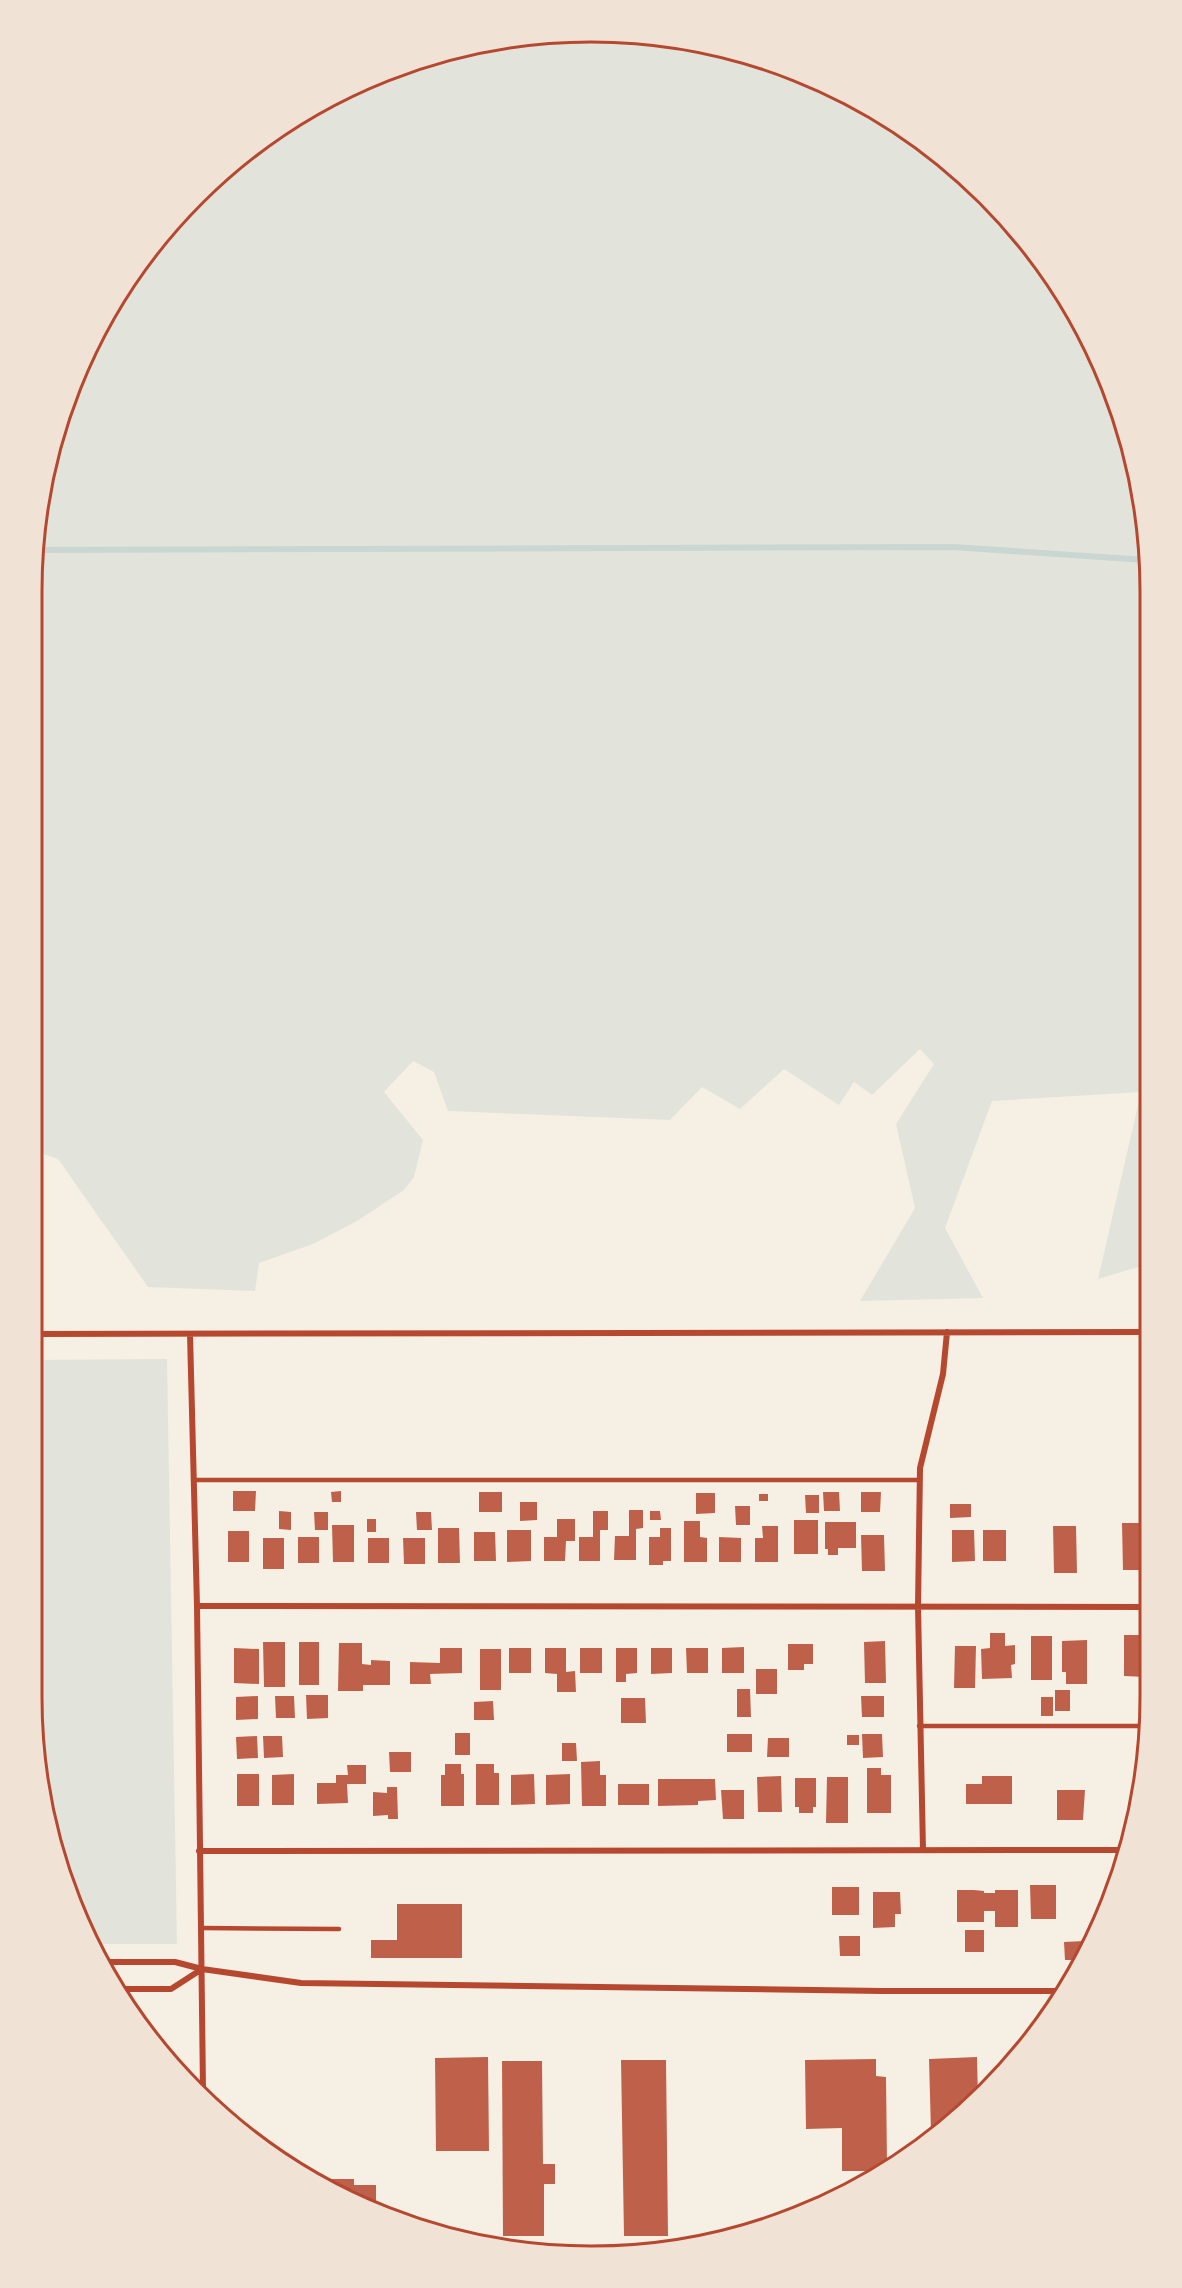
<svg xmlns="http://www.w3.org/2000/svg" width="1182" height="2288" font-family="'Open Sans',sans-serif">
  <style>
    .green { fill: #e2e4dc }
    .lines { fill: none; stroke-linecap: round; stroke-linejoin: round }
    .stream { stroke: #c9d6d2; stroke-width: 6 }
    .building { fill: #bf614a }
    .service { stroke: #b5482f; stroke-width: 4.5 }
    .minor { stroke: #b5482f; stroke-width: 6 }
    .rim { fill: none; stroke: #b5482f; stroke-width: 3 }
  </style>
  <rect width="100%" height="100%" fill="#f6efe4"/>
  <!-- green -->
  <path class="green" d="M 628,33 L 736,51 L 839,89 L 960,170 L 1056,280 L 1108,377 L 1146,518 L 1148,1196 L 1144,1196 L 1148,1218 L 1148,1264 L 1098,1279 L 1141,1092 L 992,1101 L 945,1228 L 983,1298 L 860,1301 L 915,1208 L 896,1124 L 934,1064 L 920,1049 L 872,1095 L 854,1082 L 839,1105 L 784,1069 L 740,1109 L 702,1087 L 670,1120 L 448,1111 L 434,1072 L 413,1061 L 384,1092 L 423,1140 L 414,1177 L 404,1190 L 357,1221 L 313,1244 L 259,1263 L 255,1291 L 148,1287 L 58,1159 L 32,1150 L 32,1072 L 34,1071 L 32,1010 L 33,555 L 51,446 L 89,343 L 147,250 L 222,170 L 312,106 L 411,61 L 518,36 Z
    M 167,1359 L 177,1944 L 97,1944 L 61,1877 L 32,1697 L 32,1360 Z"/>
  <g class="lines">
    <!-- stream -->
    <path class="stream" d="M 33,550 L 953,547 L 1146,560"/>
  </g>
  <!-- building -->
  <path class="building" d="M 233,1491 L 256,1491 L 255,1511 L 233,1511 Z
    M 341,1491 L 341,1502 L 332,1502 L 331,1492 Z
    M 479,1492 L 502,1492 L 502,1512 L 479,1512 Z
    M 823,1492 L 839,1492 L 840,1511 L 824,1511 Z
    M 861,1492 L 881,1492 L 880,1512 L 861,1512 Z
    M 696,1493 L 715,1493 L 715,1513 L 696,1514 Z
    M 759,1494 L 768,1494 L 768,1501 L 759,1501 Z
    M 805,1495 L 819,1495 L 819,1513 L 806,1513 Z
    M 520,1502 L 537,1502 L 537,1520 L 520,1521 Z
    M 950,1504 L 971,1504 L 971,1517 L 950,1518 Z
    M 735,1506 L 750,1506 L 750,1525 L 736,1525 Z
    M 629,1510 L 643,1510 L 643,1528 L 636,1529 L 636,1560 L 614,1560 L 615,1536 L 629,1536 Z
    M 279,1511 L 291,1512 L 291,1530 L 279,1529 Z
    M 593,1511 L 608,1511 L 608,1530 L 600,1530 L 600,1561 L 579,1561 L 579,1537 L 593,1537 Z
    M 650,1511 L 660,1511 L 661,1520 L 650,1520 Z
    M 314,1512 L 328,1512 L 328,1530 L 315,1530 Z
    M 416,1512 L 431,1512 L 432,1530 L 417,1530 Z
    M 367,1519 L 376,1519 L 376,1532 L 367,1532 Z
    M 557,1519 L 575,1519 L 575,1541 L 566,1541 L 565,1561 L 544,1561 L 544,1537 L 557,1537 Z
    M 794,1520 L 818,1520 L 818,1554 L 794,1554 Z
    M 684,1521 L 700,1521 L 700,1537 L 707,1538 L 707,1562 L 684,1562 Z
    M 825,1522 L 856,1522 L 856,1548 L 838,1548 L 838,1555 L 828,1555 L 828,1549 L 825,1549 Z
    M 1122,1523 L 1145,1523 L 1146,1570 L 1123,1570 Z
    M 332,1525 L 354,1525 L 354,1562 L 333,1562 Z
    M 762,1526 L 778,1526 L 778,1562 L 755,1562 L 755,1538 L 763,1538 Z
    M 1053,1526 L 1076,1526 L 1077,1573 L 1054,1573 Z
    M 438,1528 L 459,1528 L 460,1563 L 438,1563 Z
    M 660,1528 L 671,1528 L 671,1561 L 663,1561 L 663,1565 L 649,1565 L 649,1537 L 660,1537 Z
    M 507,1530 L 531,1530 L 531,1561 L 507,1562 Z
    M 952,1530 L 974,1530 L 975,1561 L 952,1562 Z
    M 983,1530 L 1006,1530 L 1006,1561 L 983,1561 Z
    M 228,1531 L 249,1531 L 249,1562 L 228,1562 Z
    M 474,1532 L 495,1532 L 496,1561 L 474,1561 Z
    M 861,1535 L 884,1535 L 885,1571 L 862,1571 Z
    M 298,1537 L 319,1537 L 319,1563 L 298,1563 Z
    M 719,1537 L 741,1538 L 741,1562 L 719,1562 Z
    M 263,1538 L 284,1538 L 284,1569 L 263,1569 Z
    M 368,1538 L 389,1538 L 389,1563 L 368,1563 Z
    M 403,1538 L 425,1538 L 425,1564 L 404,1564 Z
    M 990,1633 L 1005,1633 L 1005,1646 L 1015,1645 L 1015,1664 L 1011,1665 L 1012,1678 L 982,1679 L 981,1649 L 990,1648 Z
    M 1124,1635 L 1145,1635 L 1147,1677 L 1124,1676 Z
    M 1031,1636 L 1052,1636 L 1052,1680 L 1031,1680 Z
    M 1087,1640 L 1087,1684 L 1066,1684 L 1066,1672 L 1062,1672 L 1062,1641 Z
    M 885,1641 L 886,1683 L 865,1683 L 864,1642 Z
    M 263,1642 L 285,1642 L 285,1687 L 264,1687 Z
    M 299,1642 L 319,1642 L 319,1685 L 299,1685 Z
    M 339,1643 L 362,1643 L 362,1664 L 371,1665 L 371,1660 L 390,1661 L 390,1685 L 363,1685 L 363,1691 L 338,1691 Z
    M 788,1644 L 813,1644 L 813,1664 L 804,1664 L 804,1670 L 788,1670 Z
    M 955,1646 L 976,1646 L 975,1688 L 954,1688 Z
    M 744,1647 L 744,1673 L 722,1673 L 722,1648 Z
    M 234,1648 L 259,1649 L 259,1684 L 234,1683 Z
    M 440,1648 L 462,1648 L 462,1673 L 430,1674 L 431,1684 L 410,1684 L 410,1662 L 440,1663 Z
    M 509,1648 L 531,1648 L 531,1673 L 509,1673 Z
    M 545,1648 L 566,1648 L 566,1672 L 575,1671 L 576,1692 L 557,1692 L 557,1674 L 545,1673 Z
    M 580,1648 L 602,1648 L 602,1673 L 580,1673 Z
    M 616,1648 L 637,1648 L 637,1673 L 626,1674 L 626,1682 L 616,1682 Z
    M 651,1648 L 672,1648 L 672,1673 L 651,1674 Z
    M 686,1648 L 708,1648 L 708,1673 L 687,1673 Z
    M 480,1649 L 501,1649 L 501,1690 L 480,1690 Z
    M 756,1669 L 777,1669 L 777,1694 L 756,1694 Z
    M 737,1689 L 750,1689 L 751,1717 L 737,1717 Z
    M 1055,1690 L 1070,1690 L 1070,1711 L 1055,1711 Z
    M 306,1695 L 328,1695 L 328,1718 L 307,1719 Z
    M 258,1696 L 258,1719 L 236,1720 L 236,1697 Z
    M 275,1696 L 294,1696 L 295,1718 L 276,1718 Z
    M 861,1696 L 884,1696 L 884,1717 L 862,1717 Z
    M 1041,1697 L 1053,1697 L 1053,1716 L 1041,1716 Z
    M 621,1698 L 645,1698 L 646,1723 L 621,1723 Z
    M 493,1701 L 494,1720 L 474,1720 L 474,1702 Z
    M 455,1733 L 470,1733 L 470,1755 L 455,1755 Z
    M 727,1734 L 752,1734 L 752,1752 L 727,1752 Z
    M 862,1734 L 882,1734 L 883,1757 L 863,1758 Z
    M 847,1735 L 859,1735 L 859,1745 L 847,1745 Z
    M 257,1736 L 258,1758 L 237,1759 L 236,1737 Z
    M 263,1736 L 282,1736 L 283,1757 L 264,1758 Z
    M 768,1738 L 789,1738 L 789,1757 L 767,1757 Z
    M 562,1743 L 576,1743 L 577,1761 L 562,1761 Z
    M 389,1752 L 411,1752 L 411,1772 L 390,1772 Z
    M 600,1761 L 600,1775 L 606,1775 L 606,1806 L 582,1806 L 581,1762 Z
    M 445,1764 L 461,1764 L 461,1774 L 464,1774 L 464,1806 L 441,1806 L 441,1775 L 445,1775 Z
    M 476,1764 L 494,1764 L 494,1773 L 499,1773 L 499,1805 L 476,1805 Z
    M 347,1765 L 366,1765 L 366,1784 L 347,1784 L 348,1803 L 317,1804 L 317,1783 L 336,1783 L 336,1775 L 348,1775 Z
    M 867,1768 L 881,1768 L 881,1775 L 891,1775 L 891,1813 L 867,1813 Z
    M 237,1774 L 259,1774 L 259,1806 L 237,1806 Z
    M 294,1774 L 294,1805 L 272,1805 L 272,1775 Z
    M 534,1774 L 535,1804 L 511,1805 L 511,1775 Z
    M 570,1774 L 570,1804 L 546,1805 L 546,1775 Z
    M 781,1776 L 782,1812 L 758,1812 L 757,1777 Z
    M 982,1776 L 1012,1776 L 1012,1804 L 966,1804 L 966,1784 L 982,1784 Z
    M 827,1777 L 848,1777 L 848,1823 L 826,1823 Z
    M 795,1778 L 816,1778 L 816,1807 L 813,1807 L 813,1813 L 799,1813 L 799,1807 L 795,1807 Z
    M 658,1779 L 715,1779 L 716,1800 L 698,1801 L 698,1805 L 658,1806 Z
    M 618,1784 L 649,1784 L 649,1805 L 618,1805 Z
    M 387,1787 L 397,1787 L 398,1819 L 388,1819 L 388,1815 L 373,1816 L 373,1792 L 387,1793 Z
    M 721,1790 L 744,1790 L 744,1819 L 723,1819 Z
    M 1057,1790 L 1085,1790 L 1083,1820 L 1057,1820 Z
    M 1030,1885 L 1056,1885 L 1056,1919 L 1031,1919 Z
    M 832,1887 L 859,1887 L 859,1915 L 832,1915 Z
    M 957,1890 L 974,1890 L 984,1891 L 984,1893 L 995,1893 L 995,1890 L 1018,1890 L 1018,1927 L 995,1927 L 995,1911 L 984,1911 L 984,1922 L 957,1922 Z
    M 873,1892 L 900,1892 L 901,1914 L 895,1914 L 895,1927 L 873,1928 Z
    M 397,1904 L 462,1904 L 462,1958 L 371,1958 L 371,1940 L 397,1940 Z
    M 1093,1927 L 1099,1927 L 1093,1943 Z
    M 965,1930 L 984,1930 L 984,1952 L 965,1952 Z
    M 839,1936 L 860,1936 L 860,1956 L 840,1956 Z
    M 1084,1941 L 1084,1957 L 1082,1960 L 1065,1960 L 1064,1942 Z
    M 488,2057 L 489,2151 L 436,2151 L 435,2058 Z
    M 977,2057 L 978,2099 L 931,2132 L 929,2059 Z
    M 876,2059 L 876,2076 L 886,2077 L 887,2164 L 878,2171 L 842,2171 L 842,2128 L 806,2129 L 805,2060 Z
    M 621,2060 L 666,2060 L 668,2236 L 624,2236 Z
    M 502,2061 L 542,2061 L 543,2164 L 555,2164 L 555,2184 L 544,2184 L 544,2236 L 503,2236 Z
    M 317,2179 L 354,2179 L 354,2185 L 376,2185 L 376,2206 Z"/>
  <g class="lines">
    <!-- service -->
    <path class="service" d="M 193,1480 L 920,1480
      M 919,1726 L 1149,1726
      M 201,1928 L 339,1929"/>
    <!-- minor -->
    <path class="minor" d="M 32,1334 L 1148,1332
      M 190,1334 L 197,1606 L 203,2090
      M 197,1606 L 1149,1607
      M 923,1850 L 918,1607 L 920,1468 L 943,1374 L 947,1332
      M 199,1851 L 1128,1850
      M 107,1962 L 175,1962 L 202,1969 L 301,1983 L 883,1991 L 1059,1991
      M 121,1989 L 171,1989 L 202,1969"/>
  </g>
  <!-- crop -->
  <path d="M0 0H1182V2288H0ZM591 42H591A549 549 0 0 1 1140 591V1697A549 549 0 0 1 591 2246H591A549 549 0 0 1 42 1697V591A549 549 0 0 1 591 42Z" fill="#f1e2d6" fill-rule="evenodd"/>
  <path class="rim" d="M591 42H591A549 549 0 0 1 1140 591V1697A549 549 0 0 1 591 2246H591A549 549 0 0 1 42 1697V591A549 549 0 0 1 591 42Z"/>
</svg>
